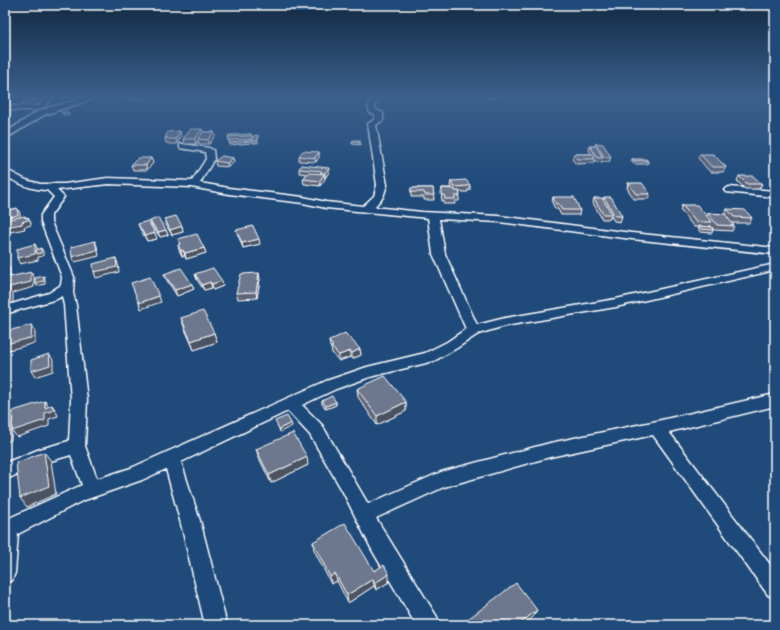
<svg xmlns="http://www.w3.org/2000/svg" width="780" height="630" font-family="Kalam,sans-serif">
  <style>
    .lines { fill: none; stroke-linecap: round; stroke-linejoin: round }
    .minor-casing { stroke: #fff; stroke-width: 3 }
    .minor { fill: #1f4a7a; fill-rule: evenodd }
    .wall { fill: #5e6679; stroke: #fff }
    .shaded-wall { fill: #4c5363; stroke: #fff }
    .building { fill: #6d778d; stroke: #fff }
  </style>
  <rect width="100%" height="100%" fill="#1f4a7a"/>
  <filter id="ink" filterUnits="userSpaceOnUse"><feTurbulence type="fractalNoise" baseFrequency=".025" numOctaves="2"/><feDisplacementMap in="SourceGraphic" scale="8" xChannelSelector="R" yChannelSelector="G"/><feConvolveMatrix kernelMatrix="1 2 1 2 8 2 1 2 1" color-interpolation-filters="sRGB"/></filter>
  <g filter="url(#ink)">
    <g class="lines">
      <defs>
        <path id="minor" d="M 46,97 L 53,97 L 43,108 L 37,110 L 5,110 L 5,106 L 39,106 Z
          M 86,97 L 93,97 L 90,100 L 44,115 L 5,139 L 5,133 L 38,111 Z
          M 374,97 L 382,97 L 377,101 L 374,106 L 376,110 L 383,113 L 383,120 L 376,125 L 387,185 L 383,197 L 374,207 L 422,212 L 499,216 L 632,233 L 775,248 L 775,254 L 632,239 L 499,222 L 439,219 L 445,254 L 477,325 L 505,318 L 616,299 L 775,264 L 775,270 L 616,307 L 505,326 L 478,334 L 457,348 L 434,361 L 370,377 L 336,389 L 302,405 L 322,425 L 368,504 L 441,472 L 550,443 L 657,421 L 775,394 L 775,406 L 669,432 L 775,571 L 775,598 L 768,595 L 653,435 L 550,457 L 444,487 L 376,518 L 437,617 L 440,625 L 416,625 L 372,550 L 343,492 L 310,435 L 288,411 L 181,462 L 201,524 L 227,625 L 205,625 L 181,524 L 166,469 L 142,480 L 82,501 L 18,534 L 15,573 L 12,580 L 5,583 L 5,520 L 82,485 L 71,455 L 37,465 L 5,480 L 5,463 L 40,449 L 69,441 L 71,400 L 64,305 L 62,296 L 57,299 L 5,314 L 5,306 L 49,293 L 61,285 L 62,277 L 41,222 L 41,215 L 54,197 L 47,190 C 31,190 18,183 5,176 L 5,169 L 26,180 L 40,184 L 64,184 L 108,178 L 192,181 L 206,159 L 205,152 L 180,148 L 180,144 L 183,144 L 209,148 L 213,150 L 214,159 L 200,183 L 229,188 L 303,197 L 326,202 L 363,206 L 374,196 L 377,185 L 368,124 L 375,119 L 375,114 L 370,113 L 368,106 ZM 108,184 L 191,187 L 229,194 L 303,203 L 326,208 L 428,218 L 433,254 L 466,329 L 447,342 L 425,353 L 367,367 L 326,381 L 131,468 L 97,479 L 85,446 L 87,400 L 76,305 L 73,293 L 74,277 L 51,222 L 51,215 L 64,197 L 57,190 Z
          M 729,187 L 775,191 L 775,197 L 726,192 L 724,190 Z"/>
      </defs>
      <!-- minor casing -->
      <use href="#minor" class="minor-casing"/>
      <!-- minor -->
      <use href="#minor" class="minor"/>
    </g>
    <!-- wall -->
    <path class="wall" d="M 125,97 L 145,97 L 145,99 L 134,101 Z
      M 487,97 L 498,97 L 493,99 Z
      M 203,132 L 214,132 L 215,136 L 209,144 L 199,144 L 198,141 L 196,144 L 184,144 L 183,139 Z
      M 251,134 L 252,138 L 252,140 L 251,140 L 251,143 L 230,145 L 228,137 Z
      M 258,135 L 258,143 L 253,143 L 253,141 Z
      M 181,136 L 177,144 L 169,144 L 169,143 L 166,143 L 165,138 Z
      M 352,142 L 361,143 L 360,145 L 352,144 Z
      M 596,143 L 611,157 L 609,162 L 602,162 L 602,161 L 602,163 L 596,162 L 595,160 L 594,163 L 576,164 L 572,159 L 574,154 L 591,154 L 589,150 L 590,146 L 595,146 Z
      M 319,152 L 319,157 L 316,162 L 299,161 L 299,156 Z
      M 700,154 L 726,167 L 723,172 L 710,172 L 698,158 Z
      M 151,158 L 153,163 L 147,170 L 133,170 L 131,165 Z
      M 233,158 L 234,162 L 228,167 L 216,166 L 215,161 Z
      M 632,159 L 648,161 L 648,164 L 634,164 L 631,161 Z
      M 302,165 L 329,172 L 325,178 L 320,186 L 304,184 L 303,179 L 307,174 L 299,173 L 299,169 Z
      M 739,176 L 762,184 L 759,189 L 745,189 L 737,181 Z
      M 451,181 L 470,185 L 470,190 L 468,190 L 468,192 L 459,192 L 459,201 L 455,201 L 455,204 L 444,204 L 444,201 L 442,201 L 441,193 L 442,188 L 451,188 L 450,186 Z
      M 775,181 L 775,188 L 773,185 Z
      M 628,183 L 650,194 L 648,199 L 634,199 L 627,188 Z
      M 411,188 L 433,188 L 434,200 L 424,200 L 424,197 L 411,197 Z
      M 553,197 L 580,210 L 579,215 L 561,215 L 558,209 L 555,209 L 552,202 Z
      M 604,197 L 622,216 L 620,222 L 614,221 L 611,216 L 610,219 L 602,219 L 593,203 L 594,198 L 603,200 Z
      M 682,205 L 707,216 L 708,213 L 725,214 L 727,209 L 752,218 L 749,223 L 732,223 L 734,226 L 732,231 L 714,230 L 710,225 L 710,227 L 713,230 L 712,233 L 700,232 L 698,228 L 699,227 L 694,227 L 680,210 Z
      M 165,219 L 182,226 L 183,232 L 172,235 L 166,225 Z
      M 150,221 L 166,230 L 168,235 L 160,237 L 152,226 Z
      M 138,224 L 157,239 L 147,241 L 140,229 Z
      M 236,230 L 260,244 L 243,248 L 238,235 Z
      M 178,239 L 204,248 L 206,253 L 186,259 L 185,256 L 182,256 L 179,250 L 178,245 L 180,244 Z
      M 164,274 L 194,289 L 177,296 L 166,279 Z
      M 195,274 L 222,281 L 223,286 L 213,290 L 212,288 L 204,290 L 197,280 Z
      M 260,279 L 257,298 L 238,299 L 236,293 Z
      M 181,318 L 214,333 L 217,342 L 194,350 L 184,327 Z
      M 329,341 L 360,349 L 361,355 L 352,359 L 350,357 L 339,361 L 332,353 L 331,348 L 330,347 Z
      M 357,389 L 406,402 L 406,411 L 377,425 L 358,397 Z
      M 322,401 L 336,402 L 336,405 L 326,409 L 322,404 Z
      M 256,449 L 308,465 L 271,483 L 259,458 Z
      M 313,542 L 374,571 L 389,582 L 376,590 L 374,586 L 348,603 L 337,581 L 331,584 L 314,550 Z"/>
    <!-- shaded-wall -->
    <path class="shaded-wall" d="M 41,97 L 42,101 L 37,105 L 24,106 L 22,102 Z
      M 59,97 L 72,97 L 60,100 Z
      M 133,97 L 145,97 L 145,99 L 134,101 Z
      M 493,97 L 498,97 L 493,99 Z
      M 68,112 L 69,114 L 63,115 L 62,113 Z
      M 202,129 L 203,134 L 198,139 L 198,141 L 196,144 L 195,139 Z
      M 180,131 L 181,136 L 177,144 L 176,139 Z
      M 214,132 L 215,136 L 209,144 L 208,140 Z
      M 319,152 L 319,157 L 316,162 L 315,158 Z
      M 151,158 L 153,163 L 147,170 L 146,165 Z
      M 233,158 L 234,162 L 228,167 L 227,163 Z
      M 329,168 L 329,172 L 325,178 L 325,173 Z
      M 324,174 L 325,179 L 320,186 L 320,181 Z
      M 17,208 L 20,213 L 20,221 L 5,224 L 5,218 Z
      M 25,216 L 28,220 L 28,217 L 31,223 L 31,225 L 24,227 L 25,229 L 5,233 L 5,227 L 22,222 L 25,218 Z
      M 182,226 L 183,232 L 172,235 L 170,230 Z
      M 166,230 L 168,235 L 160,237 L 158,232 Z
      M 155,233 L 157,239 L 147,241 L 145,236 Z
      M 259,239 L 260,244 L 243,248 L 242,243 Z
      M 95,241 L 97,246 L 99,256 L 75,262 L 72,257 Z
      M 35,244 L 38,250 L 41,248 L 43,251 L 43,256 L 38,257 L 38,260 L 20,264 L 17,258 Z
      M 204,248 L 206,253 L 186,259 L 185,253 Z
      M 183,250 L 185,256 L 182,256 L 181,251 Z
      M 116,258 L 118,264 L 119,272 L 96,278 L 94,272 Z
      M 7,263 L 10,269 L 10,280 L 5,281 L 5,274 Z
      M 31,272 L 34,277 L 34,287 L 13,293 L 13,302 L 8,304 L 8,306 L 5,307 L 5,288 Z
      M 259,273 L 260,279 L 257,298 L 256,292 Z
      M 44,276 L 45,279 L 45,284 L 37,286 L 35,283 Z
      M 222,281 L 223,286 L 213,290 L 212,284 Z
      M 210,282 L 212,288 L 204,290 L 202,285 Z
      M 192,284 L 194,289 L 177,296 L 175,290 Z
      M 159,296 L 161,302 L 141,309 L 139,303 Z
      M 32,325 L 35,330 L 35,343 L 9,350 L 6,345 L 5,351 L 5,335 L 7,338 Z
      M 214,333 L 217,342 L 194,350 L 191,341 Z
      M 360,349 L 361,355 L 352,359 L 352,353 Z
      M 350,351 L 350,357 L 339,361 L 339,355 Z
      M 49,354 L 53,360 L 53,371 L 35,377 L 31,371 Z
      M 45,401 L 49,407 L 52,405 L 56,411 L 58,416 L 49,419 L 49,426 L 17,437 L 12,431 L 45,408 Z
      M 336,402 L 336,405 L 326,409 L 326,406 Z
      M 406,402 L 406,411 L 377,425 L 377,416 Z
      M 7,407 L 12,413 L 12,424 L 10,425 L 12,427 L 11,440 L 5,443 L 5,419 Z
      M 291,423 L 292,426 L 280,432 L 279,429 Z
      M 44,452 L 51,461 L 56,494 L 27,507 L 20,498 Z
      M 307,457 L 308,465 L 271,483 L 269,475 Z
      M 335,573 L 337,581 L 331,584 L 330,577 Z
      M 389,574 L 389,582 L 376,590 L 375,583 Z
      M 373,579 L 374,586 L 348,603 L 347,595 Z
      M 537,610 L 533,617 L 524,625 L 518,625 Z"/>
    <!-- building -->
    <path class="building" d="M 27,97 L 41,97 L 35,101 L 22,102 Z
      M 64,109 L 68,112 L 62,113 L 59,110 Z
      M 191,129 L 202,129 L 195,139 L 183,139 Z
      M 180,131 L 176,139 L 168,139 L 168,138 L 165,138 L 168,132 Z
      M 203,132 L 214,132 L 208,140 L 198,139 Z
      M 251,134 L 251,136 L 228,137 L 229,135 Z
      M 258,135 L 257,141 L 253,141 L 253,136 Z
      M 251,139 L 250,141 L 229,143 L 229,140 Z
      M 353,140 L 360,140 L 360,142 L 352,142 Z
      M 596,143 L 603,144 L 611,157 L 604,157 Z
      M 590,146 L 596,146 L 603,158 L 597,158 Z
      M 303,151 L 319,152 L 315,158 L 299,156 Z
      M 574,154 L 592,154 L 595,159 L 577,159 Z
      M 700,154 L 713,154 L 726,167 L 712,167 Z
      M 222,156 L 233,158 L 227,163 L 215,161 Z
      M 138,158 L 151,158 L 146,165 L 131,165 Z
      M 632,159 L 646,159 L 648,161 L 634,161 Z
      M 302,165 L 329,168 L 325,173 L 320,173 L 322,171 L 299,169 Z
      M 308,173 L 324,174 L 320,181 L 303,179 Z
      M 739,176 L 753,176 L 762,184 L 747,184 Z
      M 466,180 L 470,185 L 468,185 L 468,186 L 455,187 L 453,186 L 451,181 Z
      M 628,183 L 642,183 L 650,194 L 636,194 Z
      M 411,188 L 433,188 L 434,195 L 425,195 L 424,192 L 411,192 Z
      M 442,188 L 455,189 L 455,191 L 459,191 L 460,196 L 455,196 L 455,199 L 445,199 L 444,195 L 442,195 Z
      M 553,197 L 574,197 L 580,210 L 562,210 L 559,204 L 556,204 Z
      M 604,197 L 611,197 L 622,216 L 615,216 Z
      M 594,198 L 602,198 L 612,214 L 603,214 Z
      M 682,205 L 697,205 L 712,222 L 696,222 Z
      M 17,208 L 18,215 L 5,218 L 5,211 Z
      M 727,209 L 745,210 L 752,218 L 734,217 Z
      M 708,213 L 725,214 L 734,226 L 717,225 Z
      M 25,216 L 25,218 L 28,217 L 28,220 L 22,222 L 22,224 L 5,227 L 5,220 Z
      M 176,216 L 182,226 L 170,230 L 165,219 Z
      M 158,218 L 166,230 L 158,232 L 150,221 Z
      M 148,221 L 155,233 L 145,236 L 138,224 Z
      M 253,226 L 259,239 L 242,243 L 236,230 Z
      M 699,226 L 712,227 L 713,230 L 701,229 Z
      M 197,234 L 204,248 L 185,253 L 183,250 L 181,251 L 178,245 L 180,244 L 178,239 Z
      M 95,241 L 97,250 L 72,257 L 71,247 Z
      M 35,244 L 35,254 L 17,258 L 17,249 Z
      M 41,248 L 41,253 L 37,254 L 36,250 Z
      M 116,258 L 117,267 L 94,272 L 93,264 Z
      M 7,263 L 7,274 L 5,274 L 5,264 Z
      M 181,268 L 192,284 L 175,290 L 164,274 Z
      M 213,268 L 222,281 L 212,284 L 210,282 L 202,285 L 195,274 Z
      M 31,272 L 31,282 L 5,288 L 5,278 Z
      M 259,273 L 256,292 L 236,293 L 241,274 Z
      M 44,276 L 44,281 L 35,283 L 35,278 Z
      M 150,277 L 159,296 L 139,303 L 131,283 Z
      M 10,288 L 9,297 L 5,298 L 5,289 Z
      M 203,311 L 214,333 L 191,341 L 181,318 Z
      M 32,325 L 31,338 L 5,344 L 7,331 Z
      M 345,333 L 360,349 L 352,353 L 350,351 L 339,355 L 331,347 L 333,346 L 329,341 Z
      M 49,354 L 50,365 L 31,371 L 31,360 Z
      M 385,376 L 406,402 L 377,416 L 357,389 Z
      M 332,396 L 336,402 L 326,406 L 322,401 Z
      M 45,401 L 45,408 L 52,405 L 54,410 L 45,413 L 45,420 L 12,431 L 13,411 Z
      M 7,407 L 7,418 L 5,419 L 5,408 Z
      M 287,416 L 291,423 L 279,429 L 275,421 Z
      M 7,421 L 7,435 L 5,435 L 5,422 Z
      M 293,433 L 307,457 L 269,475 L 256,449 Z
      M 44,452 L 49,486 L 20,498 L 16,463 Z
      M 345,523 L 374,571 L 384,565 L 389,574 L 375,583 L 373,579 L 347,595 L 335,573 L 330,577 L 313,542 Z
      M 516,583 L 537,610 L 518,625 L 466,625 L 464,622 Z"/>
  </g>
  <!-- sky -->
  <linearGradient id="sky" x2="0" y2="1"><stop stop-color="#112943"/><stop offset="0.52" stop-color="#3c608d"/><stop offset="1" stop-color="#3c608d" stop-opacity="0"/></linearGradient>
  <rect width="780" height="185" fill="url(#sky)"/>
  <!-- margin -->
  <rect width="780" height="630" fill="none" stroke="#1f4a7a" stroke-width="20"/>
  <rect x="10" y="10" width="760" height="610" fill="none" stroke="#fff" stroke-width="1.5" filter="url(#ink)"/>
</svg>
